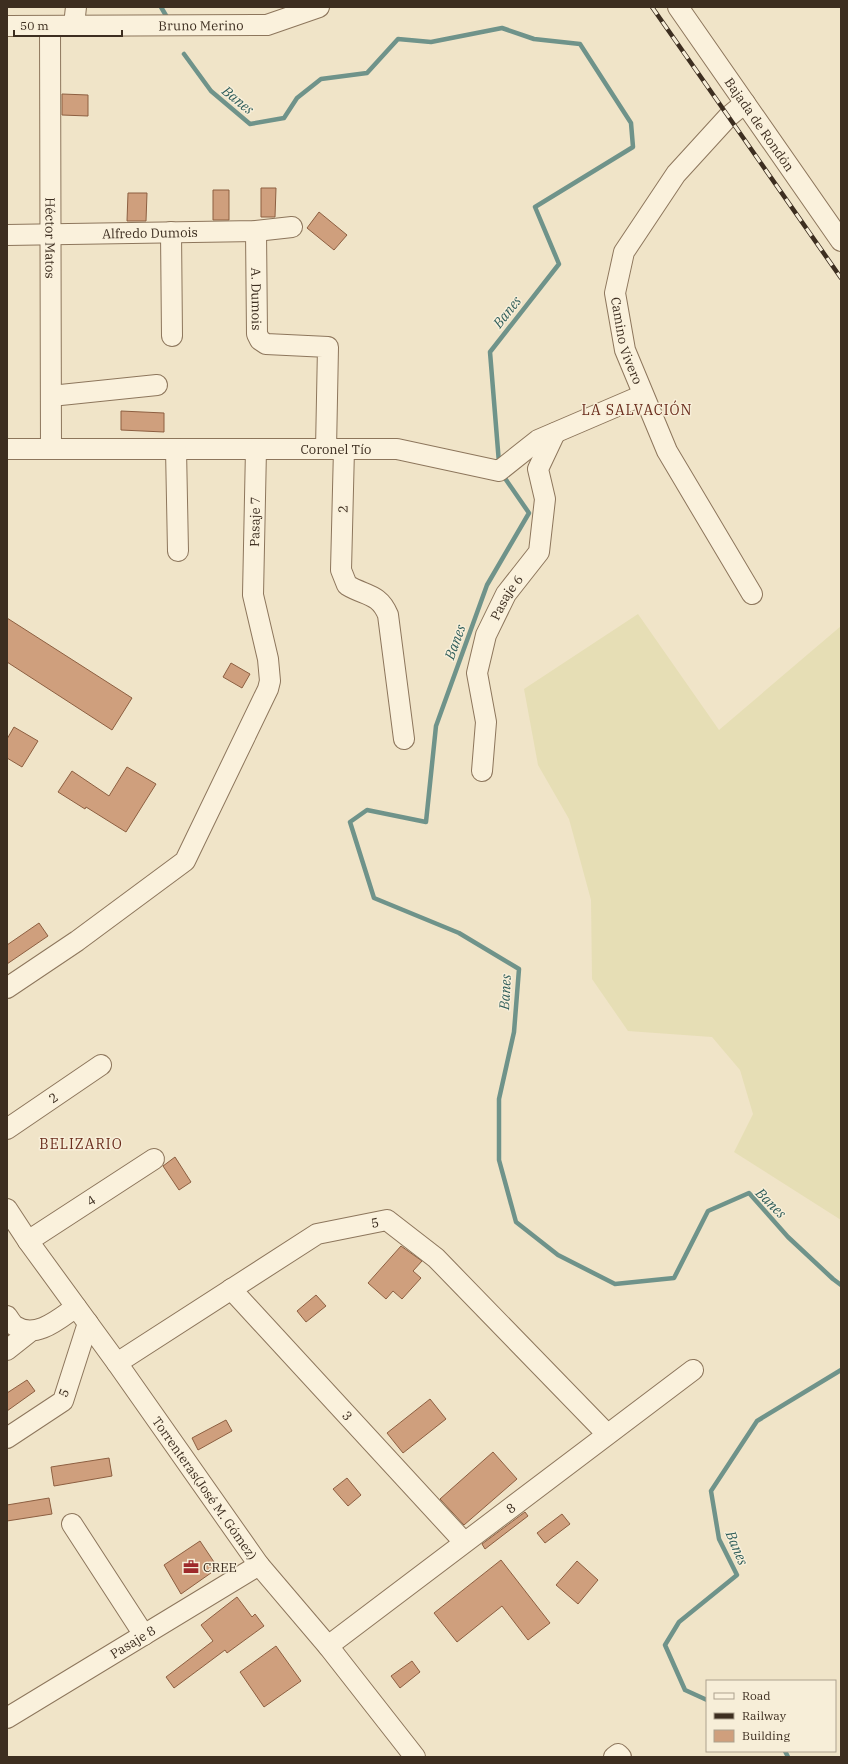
<svg xmlns="http://www.w3.org/2000/svg" width="848" height="1764" font-family="'IBM Plex Serif',serif">
  <style>
    .farmland { fill: #e6deb5 }
    .lines { fill: none; stroke-linecap: round; stroke-linejoin: round }
    .stream { stroke: #6f938a; stroke-width: 4.5 }
    .building { fill: #cf9f7d; stroke: #8d5f41 }
    .minor-casing { stroke: #8d765c; stroke-width: 22 }
    .minor { stroke: #faf1dc; stroke-width: 20 }
    .rail-casing { stroke: #3d2e20; stroke-width: 4.5 }
    .rail { stroke: #f7eed8; stroke-width: 3; stroke-dasharray: 9; stroke-linecap: butt }
    .labels { text-anchor: middle; dominant-baseline: central; stroke-width: 3; stroke-linejoin: round; paint-order: stroke }
    .street-label { font-size: 13px; fill: #3d2e20; stroke: #f7eed8 }
    .poi-label { font-size: 13px; fill: #3d2e20; stroke: #f7eed8; text-anchor: start }
    .water-label { font-size: 14px; font-style: italic; fill: #2f5d5a; stroke: #f7eed8 }
    .neighbourhood-label { font-size: 14px; letter-spacing: 1px; fill: #6b2e1e; stroke: #f7eed8 }
  </style>
  <rect width="100%" height="100%" fill="#f0e4c8"/>
  <!-- farmland -->
  <path class="farmland" d="M 638,614 L 719,730 L 841,626 L 841,1220 L 734,1152 L 753,1114 L 740,1070 L 712,1037 L 628,1031 L 592,979 L 591,900 L 569,819 L 538,765 L 524,689 Z"/>
  <g class="lines">
    <!-- stream -->
    <path class="stream" d="M 161,7 L 168,19
      M 184,54 L 211,91 L 250,124 L 284,118 L 297,98 L 321,79 L 367,73 L 398,39 L 431,42 L 502,28 L 534,39 L 580,44 L 631,123 L 633,147 L 535,207 L 559,264 L 490,352 L 499,463
      M 502,474 L 529,513 L 487,585 L 436,726 L 426,822 L 367,810 L 350,822 L 374,898 L 459,933 L 519,969 L 514,1032 L 499,1099 L 499,1160 L 516,1222 L 558,1255 L 615,1284 L 674,1278 L 708,1211 L 749,1193 L 788,1237 L 833,1279 L 841,1285
      M 707,1700 L 685,1690 L 665,1645 L 679,1622 L 737,1575 L 719,1539 L 711,1491 L 757,1421 L 841,1370
      M 785,1751 L 788,1757"/>
  </g>
  <!-- building -->
  <path class="building" d="M 62,94 L 88,95 L 88,116 L 62,115 Z
    M 261,188 L 276,188 L 275,217 L 261,217 Z
    M 213,190 L 229,190 L 229,220 L 213,220 Z
    M 128,193 L 147,193 L 146,221 L 127,221 Z
    M 319,212 L 347,235 L 334,250 L 307,228 Z
    M 121,411 L 164,413 L 164,432 L 121,430 Z
    M 7,618 L 132,698 L 112,730 L 7,662 Z
    M 231,663 L 250,674 L 242,688 L 223,677 Z
    M 14,727 L 38,741 L 22,767 L 7,758 L 7,739 Z
    M 127,767 L 156,784 L 126,832 L 86,807 L 85,809 L 58,792 L 72,771 L 109,796 Z
    M 39,923 L 48,936 L 7,964 L 7,945 Z
    M 175,1157 L 191,1182 L 179,1190 L 163,1166 Z
    M 401,1246 L 422,1261 L 413,1271 L 421,1278 L 402,1299 L 393,1291 L 386,1299 L 368,1283 Z
    M 316,1295 L 326,1306 L 306,1322 L 297,1311 Z
    M 27,1380 L 35,1391 L 7,1411 L 7,1393 Z
    M 430,1399 L 446,1419 L 403,1453 L 387,1433 Z
    M 226,1420 L 232,1431 L 198,1450 L 192,1438 Z
    M 493,1452 L 517,1479 L 464,1525 L 440,1499 Z
    M 109,1458 L 112,1476 L 54,1486 L 51,1467 Z
    M 347,1478 L 361,1495 L 348,1506 L 333,1489 Z
    M 49,1498 L 52,1514 L 7,1521 L 7,1505 Z
    M 525,1512 L 528,1516 L 485,1549 L 482,1544 Z
    M 562,1514 L 570,1524 L 545,1543 L 537,1533 Z
    M 200,1541 L 218,1568 L 181,1594 L 164,1565 Z
    M 501,1560 L 550,1623 L 528,1640 L 502,1606 L 457,1642 L 434,1613 Z
    M 577,1561 L 598,1580 L 578,1604 L 556,1585 Z
    M 237,1597 L 252,1617 L 255,1614 L 264,1626 L 227,1653 L 225,1650 L 174,1688 L 166,1677 L 213,1641 L 201,1625 Z
    M 276,1646 L 301,1681 L 264,1707 L 240,1672 Z
    M 412,1661 L 420,1672 L 400,1688 L 391,1676 Z"/>
  <g class="lines">
    <defs>
      <g id="minor">
        <path id="s1" d="M 678,7 L 841,241"/>
        <path d="M 74,25 L 76,7"/>
        <path id="s2" d="M 7,26 L 267,25 L 319,7"/>
        <path id="s3" d="M 50,26 L 51,449"/>
        <path id="s4" d="M 745,103 L 728,117 L 676,174 L 624,252 L 615,293 L 625,350 L 667,451 L 752,594"/>
        <path id="s5" d="M 256,231 L 257,334 L 260,340 L 266,344 L 328,347 L 326,449"/>
        <path d="M 171,232 L 172,336"/>
        <path id="s6" d="M 7,235 L 256,231 L 292,227"/>
        <path d="M 51,396 L 157,385"/>
        <path id="s7" d="M 7,449 L 397,449 L 499,471 L 538,440 L 643,395"/>
        <path d="M 176,449 L 178,551"/>
        <path d="M 344,449 L 341,570 L 347,585 C 365,596 379,593 388,615 L 404,739"/>
        <path id="s8" d="M 482,771 L 486,722 L 477,673 L 486,635 L 506,594 L 539,552 L 545,499 L 538,469 L 555,433"/>
        <path id="s9" d="M 7,988 L 77,941 L 185,861 L 268,689 L 270,681 L 268,659 L 253,595 L 256,449"/>
        <path id="s10" d="M 7,1129 L 101,1065"/>
        <path id="s11" d="M 7,1209 L 28,1241 L 117,1363 L 259,1565 L 328,1646 L 415,1757"/>
        <path id="s12" d="M 28,1241 L 154,1159"/>
        <path id="s13" d="M 231,1289 L 464,1542"/>
        <path d="M 7,1316 C 9,1319 12,1324 15,1326 C 36,1340 60,1318 76,1307"/>
        <path d="M 7,1350 L 31,1331"/>
        <path id="s14" d="M 117,1363 L 317,1234 L 387,1220 L 436,1258 L 607,1434"/>
        <path d="M 7,1438 L 63,1401 L 88,1323"/>
        <path d="M 72,1524 L 144,1635"/>
        <path id="s15" d="M 328,1646 L 693,1370"/>
        <path id="s16" d="M 7,1718 L 259,1565"/>
        <path d="M 614,1757 L 618,1754 L 621,1757"/>
      </g>
    </defs>
    <!-- minor casing -->
    <use href="#minor" class="minor-casing"/>
    <!-- minor -->
    <use href="#minor" class="minor"/>
    <defs>
      <path id="rail" d="M 652,7 L 841,278"/>
    </defs>
    <!-- rail casing -->
    <use href="#rail" class="rail-casing"/>
    <!-- rail -->
    <use href="#rail" class="rail"/>
  </g>
  <!-- icons -->
  <defs>
    <symbol id="office-bare" viewBox="-9 -9 18 18"><path d="M-6-3h4V-5.5h4V-3h4V5H-6ZM-1-4.5V-3h2v-1.5ZM-6 0V1H6V0Z" fill="#9e2a2b" stroke="#f7eed8" stroke-width="2.5" paint-order="stroke"/></symbol>
  </defs>
  <g fill-rule="evenodd">
    <use href="#office-bare" x="180" y="1556" width="22" height="22"/>
  </g>
  <g class="labels">
    <!-- street labels -->
    <g class="street-label">
      <text stroke="none"><textPath href="#s2" startOffset="194">Bruno Merino</textPath></text>
      <text stroke="none"><textPath href="#s1" startOffset="143">Bajada de Rondón</textPath></text>
      <text stroke="none"><textPath href="#s6" startOffset="143">Alfredo Dumois</textPath></text>
      <text stroke="none"><textPath href="#s3" startOffset="212">Héctor Matos</textPath></text>
      <text stroke="none"><textPath href="#s5" startOffset="68">A. Dumois</textPath></text>
      <text stroke="none"><textPath href="#s4" startOffset="284">Camino Vivero</textPath></text>
      <text stroke="none"><textPath href="#s7" startOffset="329">Coronel Tío</textPath></text>
      <text transform="translate(343 509) rotate(-89)">2</text>
      <text stroke="none"><textPath href="#s9" startOffset="579">Pasaje 7</textPath></text>
      <text stroke="none"><textPath href="#s8" startOffset="181">Pasaje 6</textPath></text>
      <text stroke="none"><textPath href="#s10" startOffset="56">2</textPath></text>
      <text stroke="none"><textPath href="#s12" startOffset="75">4</textPath></text>
      <text stroke="none"><textPath href="#s14" startOffset="297">5</textPath></text>
      <text transform="translate(64 1393) rotate(-67)">5</text>
      <text stroke="none"><textPath href="#s13" startOffset="172">3</textPath></text>
      <text stroke="none"><textPath href="#s11" startOffset="342">Torrenteras(José M. Gómez)</textPath></text>
      <text stroke="none"><textPath href="#s15" startOffset="229">8</textPath></text>
      <text stroke="none"><textPath href="#s16" startOffset="147">Pasaje 8</textPath></text>
    </g>
    <!-- poi labels -->
    <g class="poi-label">
      <text x="203" y="1567">CREE</text>
    </g>
    <!-- water labels -->
    <g class="water-label">
      <text transform="translate(238 100) rotate(39)">Banes</text>
      <text transform="translate(507 312) rotate(-52)">Banes</text>
      <text transform="translate(455 642) rotate(-70)">Banes</text>
      <text transform="translate(505 992) rotate(-87)">Banes</text>
      <text transform="translate(771 1203) rotate(45)">Banes</text>
      <text transform="translate(737 1548) rotate(67)">Banes</text>
    </g>
    <!-- neighbourhood labels -->
    <g class="neighbourhood-label">
      <text x="637" y="410">LA SALVACIÓN</text>
      <text x="81" y="1144">BELIZARIO</text>
    </g>
  </g>
  <!-- border -->
  <rect width="848" height="1764" fill="none" stroke="#3d2e20" stroke-width="16"/>
  <!-- legend -->
  <rect x="706" y="1680" width="130" height="72" fill="#f7eed8" stroke="#ada18e"/>
  <rect x="714" y="1693" width="20" height="6" fill="#faf1dc" stroke="#ada18e"/>
  <text x="742" y="1700" font-size="12" fill="#3d2e20">Road</text>
  <rect x="714" y="1713" width="20" height="6" fill="#3d2e20" stroke="#ada18e"/>
  <text x="742" y="1720" font-size="12" fill="#3d2e20">Railway</text>
  <rect x="714" y="1730" width="20" height="12" fill="#cf9f7d" stroke="#ada18e"/>
  <text x="742" y="1740" font-size="12" fill="#3d2e20">Building</text>
  <!-- scale -->
  <path d="M14 30v6h108v-6" fill="none" stroke="#3d2e20" stroke-width="2"/>
  <text x="20" y="30" font-size="12" fill="#3d2e20" stroke="#f7eed8" stroke-width="3" paint-order="stroke">50 m</text>
</svg>
